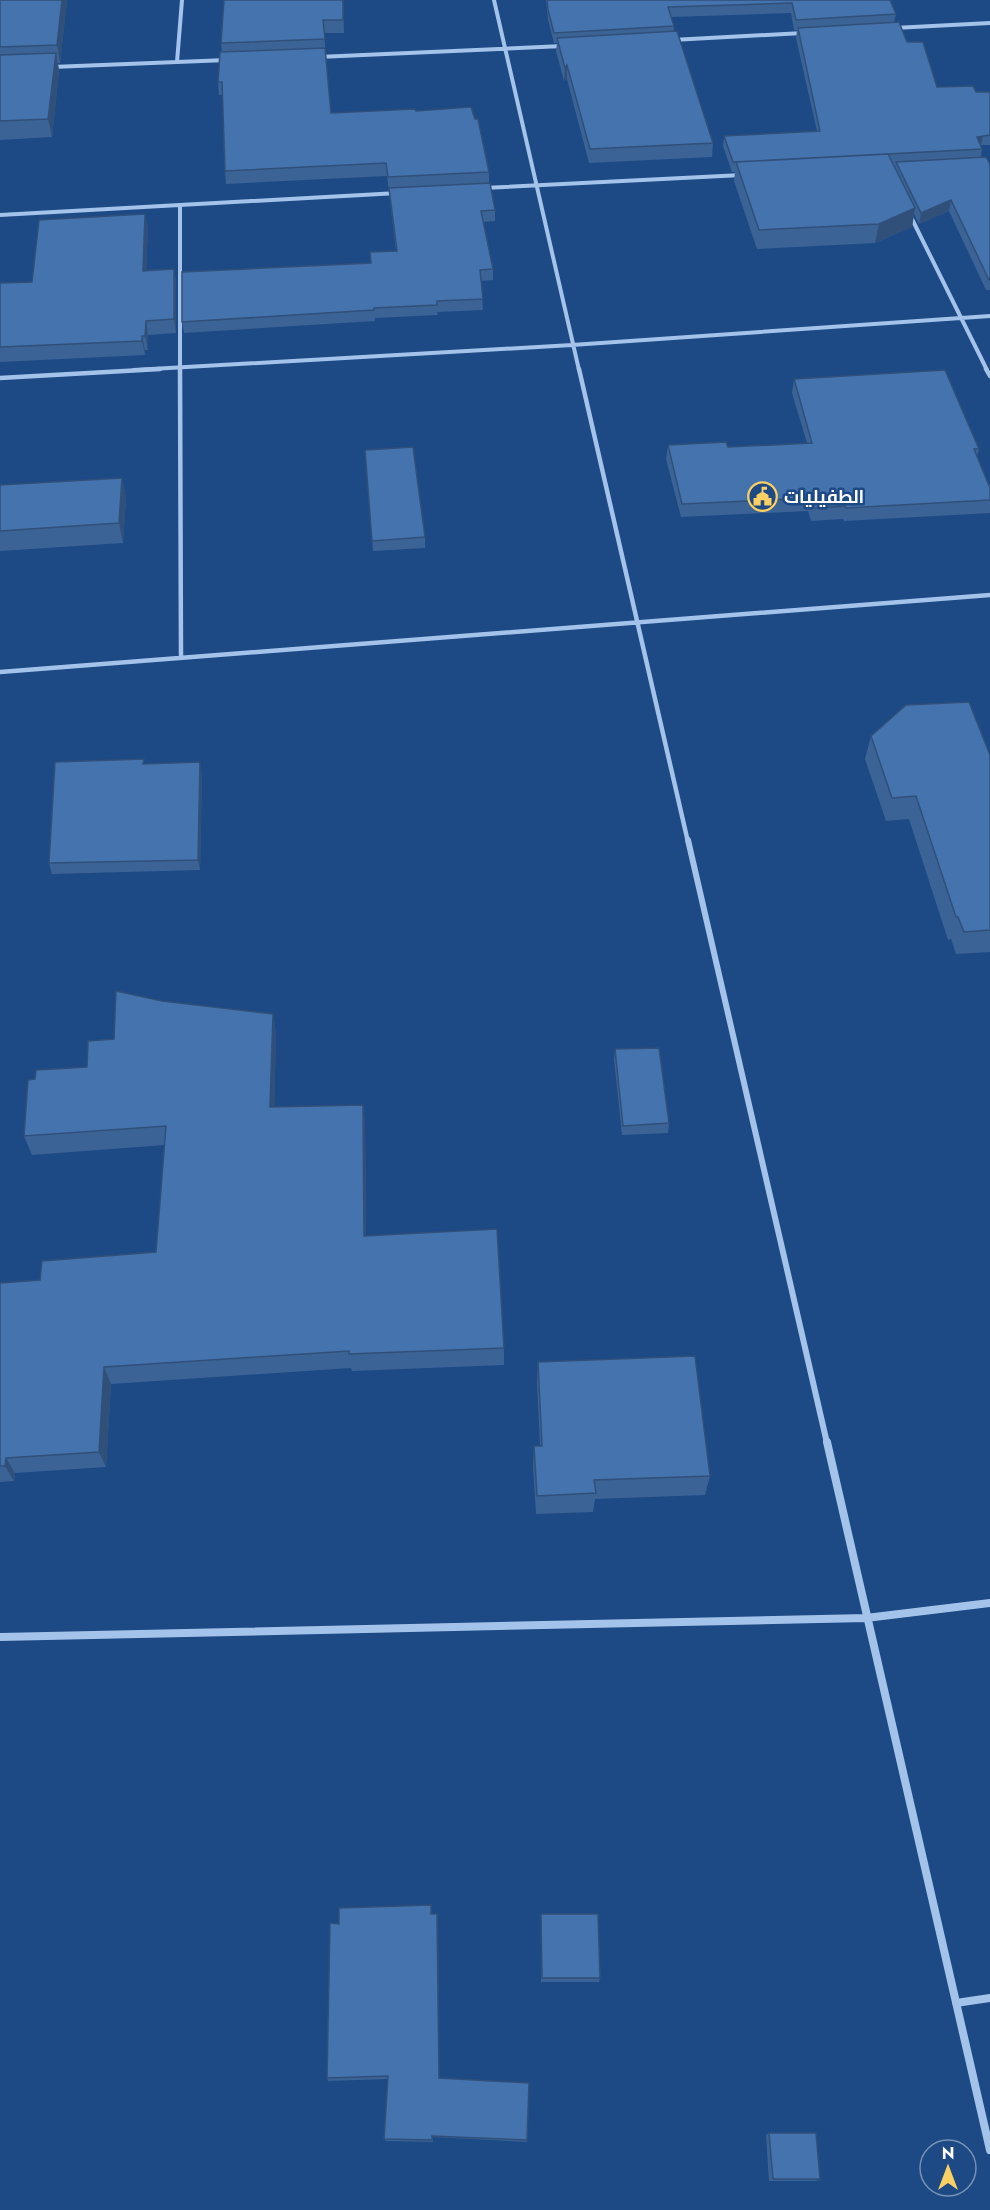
<svg xmlns="http://www.w3.org/2000/svg" width="990" height="2210" font-family="Jost,Cairo,sans-serif">
  <style>
    .lines { fill: none; stroke-linecap: round; stroke-linejoin: round }
    .street-far3 { stroke: #a4c3ea; stroke-width: 4 }
    .street-far2 { stroke: #a4c3ea; stroke-width: 4.5 }
    .street-far1 { stroke: #a4c3ea; stroke-width: 6 }
    .street { stroke: #a4c3ea; stroke-width: 8 }
    .wall { fill: #3b6396 }
    .shaded-wall { fill: #30507a }
    .building { fill: #4573ae; stroke: #30507a; stroke-width: 1.5 }
    .labels { text-anchor: middle; dominant-baseline: central; stroke-width: 5; stroke-linejoin: round; paint-order: stroke }
    .far-poi-label { font-size: 18px; font-weight: bold; fill: #fff; stroke: #1d4985; text-anchor: start }
  </style>
  <rect width="100%" height="100%" fill="#1d4985"/>
  <g class="lines">
    <!-- street-far3 -->
    <path class="street-far3" d="M 494,0 L 579,370
      M 894,28 L 990,23
      M 672,40 L 803,33
      M 318,57 L 563,46
      M 177,62 L 182,0
      M 52,67 L 227,60
      M 483,188 L 742,175
      M 180,205 L 180,370
      M 0,215 L 398,193
      M 910,215 L 987,370
      M 134,370 L 572,345 L 990,316"/>
    <!-- street-far2 -->
    <path class="street-far2" d="M 180,369 L 181,657
      M 579,369 L 688,842
      M 986,369 L 990,376
      M 0,378 L 160,369
      M 0,672 L 990,595"/>
    <!-- street-far1 -->
    <path class="street-far1" d="M 688,840 L 827,1443"/>
    <!-- street -->
    <path class="street" d="M 827,1442 L 990,2150
      M 0,1637 L 866,1618 L 990,1603
      M 956,2003 L 990,1998"/>
  </g>
  <!-- wall -->
  <path class="wall" d="M 0,0 L 67,0 L 60,63 L 58,63 L 59,71 L 52,137 L 0,140 Z
    M 343,0 L 344,33 L 324,33 L 331,113 L 416,111 L 489,172 L 489,183 L 495,210 L 495,221 L 483,222 L 493,269 L 493,280 L 481,281 L 483,310 L 437,312 L 438,315 L 375,318 L 375,321 L 184,333 L 182,322 L 370,263 L 396,251 L 387,176 L 226,184 L 225,171 L 223,95 L 219,95 L 218,82 L 222,52 L 221,43 Z
    M 546,0 L 890,0 L 896,14 L 894,22 L 937,87 L 976,92 L 990,92 L 990,145 L 981,145 L 982,149 L 981,157 L 990,164 L 990,290 L 986,290 L 949,211 L 919,224 L 914,214 L 912,227 L 875,243 L 757,249 L 734,181 L 735,172 L 732,172 L 723,146 L 724,136 L 817,131 L 796,38 L 797,30 L 794,30 L 791,13 L 671,17 L 674,26 L 674,31 L 713,143 L 712,157 L 589,163 L 567,79 L 564,81 L 556,51 L 557,43 L 554,43 L 548,20 Z
    M 145,214 L 148,228 L 146,270 L 174,269 L 176,283 L 176,333 L 148,335 L 148,350 L 145,350 L 145,355 L 0,362 L 0,283 L 32,282 Z
    M 794,379 L 979,449 L 977,456 L 990,488 L 990,513 L 844,521 L 843,519 L 811,521 L 808,511 L 681,517 L 666,459 L 668,445 L 728,447 L 807,443 L 792,393 Z
    M 365,450 L 425,537 L 425,548 L 373,551 Z
    M 122,478 L 126,498 L 123,543 L 0,551 L 0,485 Z
    M 871,736 L 990,755 L 990,952 L 956,954 L 951,939 L 948,940 L 909,819 L 886,821 L 865,759 Z
    M 145,764 L 202,773 L 200,870 L 52,874 L 49,863 Z
    M 162,1001 L 273,1014 L 276,1034 L 274,1107 L 363,1105 L 365,1124 L 366,1236 L 504,1348 L 504,1365 L 352,1371 L 351,1368 L 111,1384 L 106,1467 L 15,1473 L 14,1481 L 0,1482 L 0,1283 L 40,1280 L 156,1252 L 165,1145 L 32,1155 L 24,1136 L 35,1079 L 87,1067 L 114,1039 Z
    M 615,1049 L 669,1123 L 668,1133 L 622,1135 L 614,1059 Z
    M 538,1362 L 710,1476 L 705,1495 L 595,1499 L 593,1512 L 536,1514 L 533,1466 L 534,1446 L 540,1446 L 537,1383 Z
    M 431,1910 L 431,1914 L 437,1914 L 438,1918 L 439,2078 L 529,2083 L 527,2142 L 433,2137 L 433,2142 L 386,2141 L 384,2139 L 388,2079 L 328,2081 L 327,2078 L 339,1924 Z
    M 541,1914 L 600,1978 L 599,1982 L 541,1982 Z
    M 769,2133 L 820,2179 L 816,2181 L 769,2181 L 766,2135 Z"/>
  <!-- shaded-wall -->
  <path class="shaded-wall" d="M 62,0 L 67,0 L 60,63 L 57,45 Z
    M 56,53 L 59,71 L 52,137 L 48,119 Z
    M 567,65 L 567,79 L 564,81 L 565,68 Z
    M 983,135 L 981,145 L 977,137 Z
    M 951,200 L 949,211 L 919,224 L 921,213 Z
    M 915,208 L 912,227 L 875,243 L 879,224 Z
    M 145,214 L 148,228 L 146,285 L 143,271 Z
    M 174,269 L 176,283 L 176,333 L 174,319 Z
    M 146,321 L 148,335 L 148,350 L 145,336 Z
    M 142,336 L 145,350 L 145,355 L 142,341 Z
    M 122,478 L 126,498 L 123,543 L 119,523 Z
    M 200,762 L 202,773 L 200,870 L 198,860 Z
    M 273,1014 L 276,1034 L 274,1126 L 270,1107 Z
    M 363,1105 L 365,1124 L 366,1254 L 364,1236 Z
    M 104,1367 L 111,1384 L 106,1467 L 99,1452 Z
    M 6,1458 L 15,1473 L 14,1481 L 5,1466 Z
    M 437,1914 L 438,1918 L 439,2081 L 439,2078 Z"/>
  <!-- building -->
  <path class="building" d="M 0,0 L 62,0 L 57,45 L 0,47 Z
    M 224,0 L 343,0 L 343,20 L 323,20 L 325,39 L 221,43 Z
    M 547,0 L 890,0 L 896,14 L 796,20 L 792,3 L 668,7 L 674,26 L 554,33 L 548,10 Z
    M 899,22 L 907,42 L 923,42 L 937,87 L 973,86 L 976,92 L 990,92 L 990,135 L 977,137 L 982,149 L 733,162 L 724,136 L 820,131 L 798,28 Z
    M 677,31 L 713,143 L 590,149 L 567,65 L 565,68 L 557,38 Z
    M 325,48 L 331,113 L 415,109 L 416,111 L 471,107 L 475,119 L 478,119 L 489,172 L 388,177 L 386,163 L 225,171 L 222,82 L 218,82 L 220,52 Z
    M 56,53 L 48,119 L 0,121 L 0,55 Z
    M 888,154 L 915,208 L 879,224 L 759,230 L 736,162 Z
    M 986,157 L 990,164 L 990,280 L 989,280 L 951,200 L 921,213 L 896,162 Z
    M 490,183 L 495,210 L 481,211 L 493,269 L 480,270 L 483,299 L 437,301 L 437,305 L 374,308 L 374,310 L 182,322 L 182,272 L 371,263 L 370,252 L 397,251 L 389,188 Z
    M 145,214 L 143,271 L 174,269 L 174,319 L 146,321 L 145,336 L 142,336 L 142,341 L 0,347 L 0,283 L 32,282 L 39,220 Z
    M 945,370 L 979,449 L 974,449 L 990,488 L 990,500 L 846,508 L 845,506 L 814,508 L 811,498 L 682,504 L 668,445 L 726,442 L 728,447 L 812,443 L 794,379 Z
    M 413,447 L 425,537 L 372,541 L 365,450 Z
    M 122,478 L 119,523 L 0,531 L 0,485 Z
    M 969,702 L 990,755 L 990,930 L 964,932 L 958,917 L 956,917 L 916,796 L 892,798 L 871,736 L 906,705 Z
    M 144,759 L 143,764 L 200,762 L 198,860 L 49,863 L 55,762 Z
    M 116,991 L 162,1001 L 273,1014 L 270,1107 L 363,1105 L 364,1236 L 497,1229 L 504,1348 L 349,1354 L 349,1351 L 104,1367 L 99,1452 L 6,1458 L 5,1466 L 0,1466 L 0,1283 L 40,1280 L 42,1261 L 156,1252 L 166,1126 L 24,1136 L 28,1080 L 35,1079 L 36,1070 L 87,1067 L 88,1041 L 114,1039 Z
    M 659,1048 L 669,1123 L 623,1126 L 615,1049 Z
    M 695,1356 L 710,1476 L 594,1480 L 596,1493 L 537,1496 L 534,1446 L 542,1446 L 538,1362 Z
    M 431,1905 L 431,1914 L 437,1914 L 439,2078 L 529,2083 L 527,2140 L 432,2136 L 432,2140 L 384,2139 L 388,2076 L 327,2078 L 330,1923 L 339,1924 L 339,1908 Z
    M 541,1914 L 598,1914 L 600,1978 L 542,1978 Z
    M 769,2133 L 816,2133 L 820,2179 L 773,2179 Z"/>
  <!-- icons -->
  <defs>
    <symbol id="civic-ring" viewBox="-11 -11 22 22"><circle r="9.5" fill="#1d4985" stroke="#fad063" stroke-width="1.5"/><path d="M-.6-6.5H3V-4.5H.6V-3L4-1V1h2V6H-6V1h2V-1L-.6-3ZM-1.2 2.5V6h2.4V2.5Z" fill="#fad063"/></symbol>
  </defs>
  <g fill-rule="evenodd">
    <use href="#civic-ring" x="746" y="480" width="33" height="33"/>
  </g>
  <g class="labels">
    <!-- far-poi labels -->
    <g class="far-poi-label">
      <text x="784" y="497">الطفيليات</text>
    </g>
  </g>
  <!-- north arrow -->
  <g transform="translate(948 2168)"><circle r="28" fill="#1d4985" stroke="#7792b6" stroke-width="1.5"/>
  <path d="M0-4.5L10 22L0 15L-10 22Z" fill="#fad063"/>
  <text y="-9" font-size="16" font-weight="bold" text-anchor="middle" fill="#ffffff">N</text>
  </g>
</svg>
